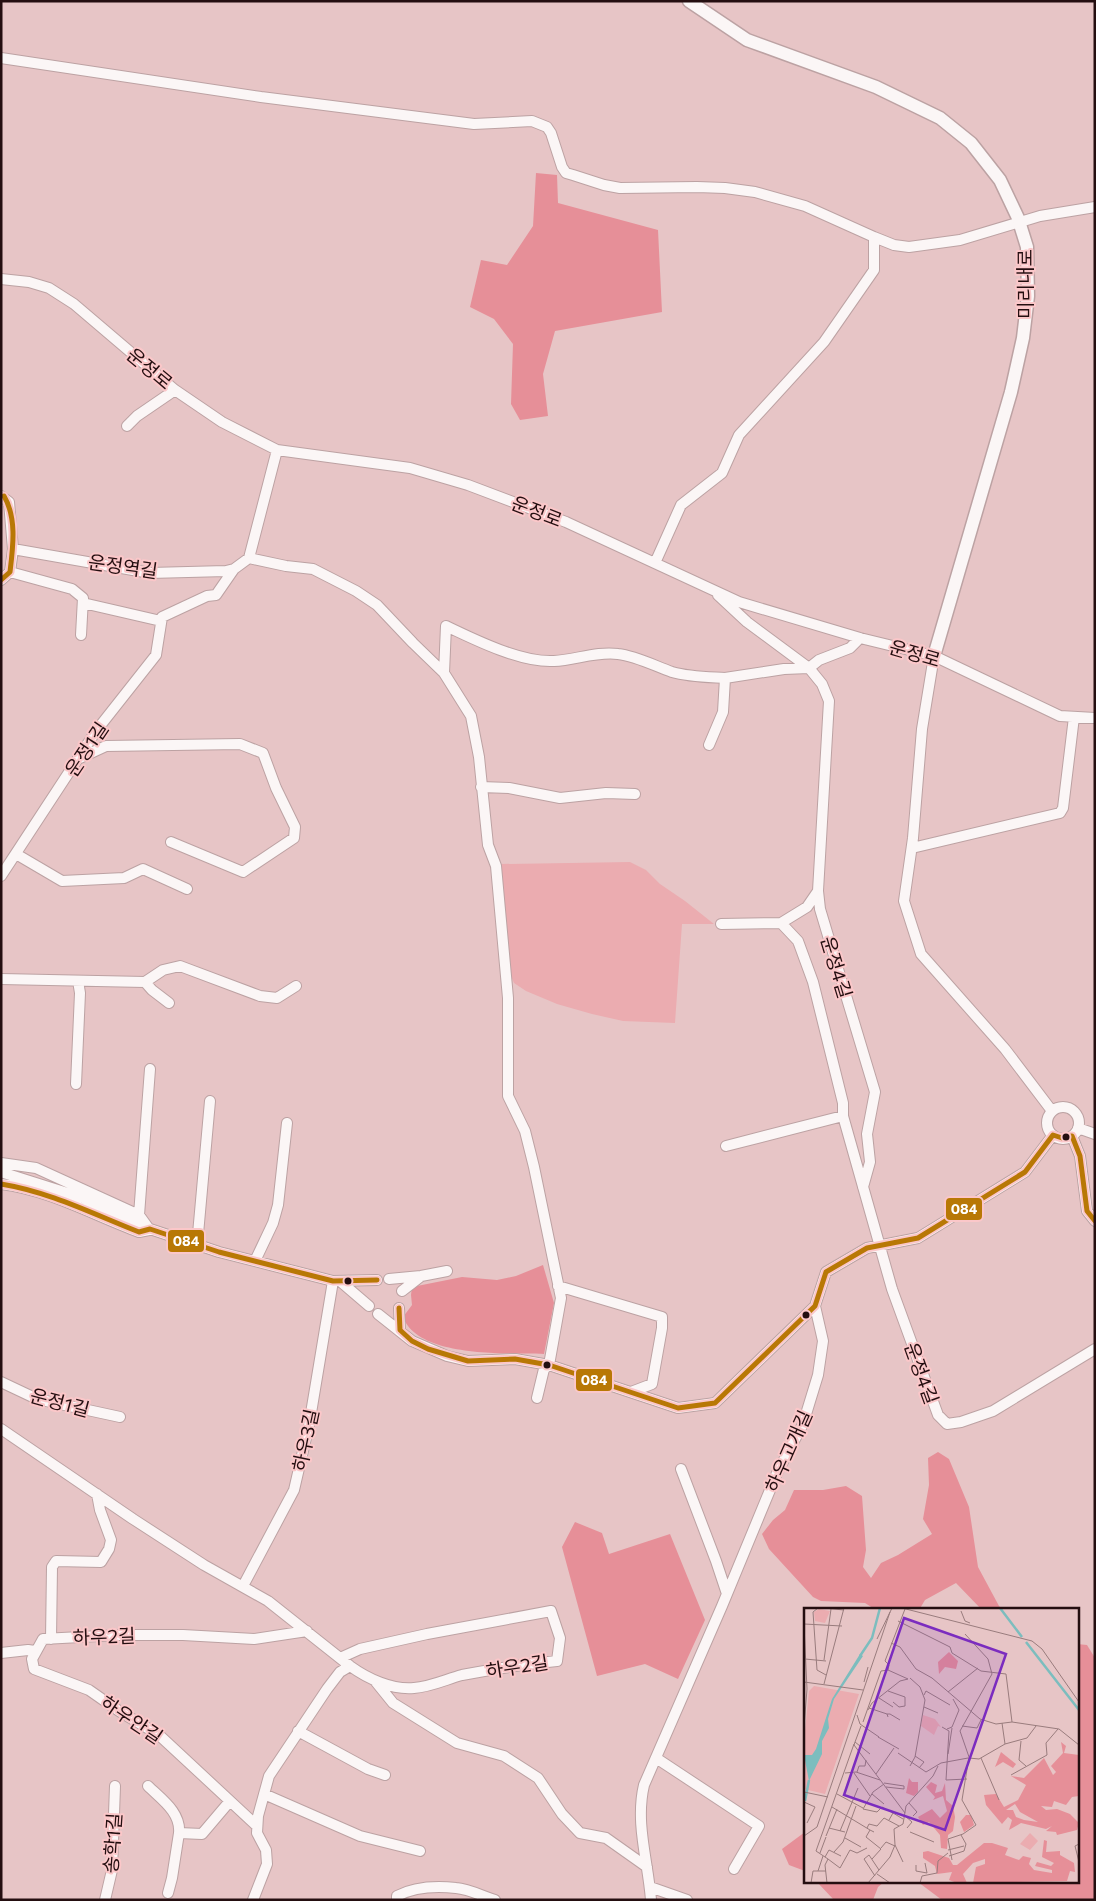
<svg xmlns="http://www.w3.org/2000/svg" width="1096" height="1901" font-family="Commissioner,'Noto Sans KR',sans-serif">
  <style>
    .green { fill: #ebacb0 }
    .forest { fill: #e68f98 }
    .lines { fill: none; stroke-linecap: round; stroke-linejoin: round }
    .minor-casing { stroke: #bca2a3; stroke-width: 12 }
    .tertiary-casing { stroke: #bca2a3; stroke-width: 15 }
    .minor { stroke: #fbf6f6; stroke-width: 10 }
    .tertiary { stroke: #fbf6f6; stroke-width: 12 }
    .bus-1-casing { stroke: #fbc7c9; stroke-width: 9 }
    .bus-1 { stroke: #b87805; stroke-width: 5 }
    .bus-dot { fill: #240e10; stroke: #fbc7c9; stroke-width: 2 }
    .labels { text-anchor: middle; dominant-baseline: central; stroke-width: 4; stroke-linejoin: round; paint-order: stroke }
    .street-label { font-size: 19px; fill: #240e10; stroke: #fbc7c9 }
    .inset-river { fill: none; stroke: #7cbdbe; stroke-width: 2.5 }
    .inset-road { fill: none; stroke: #997c7d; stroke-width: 1 }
    .view { fill: #7b2cbf; fill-opacity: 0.15; stroke: #7b2cbf; stroke-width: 2.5 }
    .inset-edge { fill: none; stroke: #240e10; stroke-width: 2.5 }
    .line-badge { stroke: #fbc7c9; stroke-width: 2 }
    .badge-label { font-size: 14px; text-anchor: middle; font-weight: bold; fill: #fff }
  </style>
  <rect width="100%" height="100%" fill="#e7c5c6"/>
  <!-- green -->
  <path class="green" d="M 630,862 L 646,870 L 660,884 L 685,901 L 714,924 L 682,924 L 675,1023 L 623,1021 L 592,1014 L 557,1004 L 526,991 L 514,983 L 507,966 L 500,864 Z"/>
  <!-- forest -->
  <path class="forest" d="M 536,173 L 557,175 L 558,203 L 658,230 L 662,312 L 555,331 L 543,374 L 548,416 L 520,420 L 511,404 L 513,344 L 494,319 L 470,307 L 481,260 L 507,265 L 533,226 Z
    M 543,1265 L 554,1303 L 544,1354 C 507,1353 418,1358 403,1317 L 412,1305 L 411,1295 L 412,1287 L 462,1277 L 497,1280 L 516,1276 Z
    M 938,1452 L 949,1459 L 969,1507 L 978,1567 L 999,1606 L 1003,1610 L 982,1610 L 956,1583 L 925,1600 L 919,1610 L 876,1610 L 865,1603 L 821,1601 L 813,1597 L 769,1549 L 762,1534 L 773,1520 L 785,1510 L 794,1490 L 823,1490 L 846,1486 L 862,1496 L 866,1550 L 863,1567 L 871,1578 L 881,1563 L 898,1555 L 932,1534 L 923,1519 L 929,1485 L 928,1458 Z
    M 575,1522 L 602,1533 L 609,1554 L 670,1534 L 705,1620 L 678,1679 L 645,1664 L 597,1676 L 562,1547 Z
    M 1077,1644 L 1087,1645 L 1095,1658 L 1095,1900 L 942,1900 L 918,1882 L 1077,1882 Z
    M 805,1832 L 805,1871 L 789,1865 L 782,1849 Z
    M 817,1882 L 884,1882 L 878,1887 L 873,1900 L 834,1900 Z"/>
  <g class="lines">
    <defs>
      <path id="minor" d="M 1,58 L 261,97 L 474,124 L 532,121 L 547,127 L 551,133 L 562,167 L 566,173 L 573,175 L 604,185 L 620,188 L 697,187 L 725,188 L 755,192 L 805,206 L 874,237 L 894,245 L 909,247 L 960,240 L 1040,216 L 1095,207
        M 1,279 L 29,282 L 49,288 L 74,304 L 175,390 L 222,422 L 277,450 L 410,468 L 468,485 L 566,522 L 739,602 L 860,638 L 934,656 L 1060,716 L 1095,718
        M 127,426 L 137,416 L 175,390
        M 1,496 L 9,502 L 13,549 L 10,572 L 1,580
        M 13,549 L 150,573 L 226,571 L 234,569
        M 249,558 L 286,566 L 313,569 L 356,591 L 377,605 L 413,643 L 444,673 L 471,716 L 479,757 L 488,845 L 496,866 L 508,998 L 508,1096 L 525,1131 L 534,1167 L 561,1298 L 549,1365 L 544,1369 L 537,1398
        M 655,563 L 681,505 L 722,473 L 739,435 L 824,342 L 874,270 L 874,237
        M 10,572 L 72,589 L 83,598 L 81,635
        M 718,595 L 747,622 L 809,668 L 822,684 L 829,701 L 818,891 L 807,907 L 781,923
        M 83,603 L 161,621
        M 934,656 L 922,729 L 913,838 L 904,901 L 921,954 L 1005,1049 L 1052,1111
        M 444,673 L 446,626 C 475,640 522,663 554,661 C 575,660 597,651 618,654 C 636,656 655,666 672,672 C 689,677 707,677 725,678
        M 709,745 L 723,712 L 725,678 L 784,669 L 809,668 L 819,660 L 850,648 L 860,638
        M 80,758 L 106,746 L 240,744 L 263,753 L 276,788 L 295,827 L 294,838 L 243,872 L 171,842
        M 481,787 L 509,788 L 560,798 L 606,793 L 635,794
        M 912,848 L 1060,813 L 1063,808 L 1074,717
        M 16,854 L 62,881 L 124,878 L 143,869 L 187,889
        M 1,876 L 96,731 L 156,655 L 162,617 L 207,596 L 216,595 L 234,569 L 249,558 L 277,450
        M 818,891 L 820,909 L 875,1092 L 867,1134 L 870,1162 L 863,1187
        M 721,924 L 781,923 L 798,941 L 813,982 L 843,1103 L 843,1116 L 892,1289 L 938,1415 L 947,1424 L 961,1422 L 993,1411 L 1095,1349
        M 1,979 L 145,982
        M 169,1003 L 152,990 L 145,982 L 163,970 L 180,966 L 260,996 L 277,998 L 296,986
        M 76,1084 L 80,993 L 78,981
        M1047 1123a16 16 0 1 1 32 0a16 16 0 1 1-32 0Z
        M 1078,1128 L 1095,1134
        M 1072,1136 L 1080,1156 L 1087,1211 L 1095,1221
        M 726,1146 L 843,1116
        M 1,1163 L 36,1168 L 139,1215 L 149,1229
        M 1,1172 L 83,1198 L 150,1229 L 219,1252 L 333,1281 L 377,1280
        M 1,1184 C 50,1190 93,1215 139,1232 L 149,1230
        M 139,1215 L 150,1069
        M 197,1245 L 210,1101
        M 255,1261 L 273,1223 L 278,1205 L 287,1123
        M 389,1279 L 421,1276 L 447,1271
        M 341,1282 L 369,1306
        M 558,1286 L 662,1317 L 662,1328 L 652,1384 L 631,1392
        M 402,1291 L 420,1277
        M 399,1308 L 400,1330
        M 378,1314 L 412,1341 L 447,1356 L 468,1361 L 515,1359 L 549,1365 L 678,1408 L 715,1403 L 815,1306
        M 1,1382 L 37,1399 L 120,1417
        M 1,1429 L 133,1519 L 204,1565 L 268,1601 L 350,1666 C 368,1679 392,1690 414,1688 C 430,1687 447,1679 462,1675 C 494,1669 525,1664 557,1661 L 560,1638 L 551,1611 L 427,1634 L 360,1649 L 340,1658
        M 681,1469 L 716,1561 L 727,1594
        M 243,1586 L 294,1490 L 309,1425 L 333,1281
        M 51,1639 L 52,1567 L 56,1561 L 101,1562 L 109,1549 L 111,1540 L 100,1510 L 97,1494
        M 1,1653 L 28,1650 L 35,1651
        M 376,1682 L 393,1703 L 457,1743 L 504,1756 L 538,1778 L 562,1814 L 580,1833 L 606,1838 L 647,1867
        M 298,1731 L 368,1769 L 385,1775
        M 656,1758 L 759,1826 L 734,1869
        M 148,1786 C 161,1799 181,1812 179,1833
        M 264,1794 L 360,1836 L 420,1851
        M 257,1826 L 159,1735 L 119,1711 L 89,1690 L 34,1669 L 32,1659 L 43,1639 L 118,1635 L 183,1635 L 254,1639 L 307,1631
        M 650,1887 L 687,1900
        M 168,1893 L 172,1878 L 179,1833 L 202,1834 L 230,1801
        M 105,1900 L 112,1870 L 115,1786
        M 253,1900 L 267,1864 L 266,1850 L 257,1833 L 258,1816 L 269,1776 L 327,1689 L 340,1672 L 350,1666
        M 397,1900 L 397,1896 C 414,1887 437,1886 456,1888 C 469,1889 482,1896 495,1900
        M 651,1900 C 648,1861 635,1823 644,1785 L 722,1606 L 777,1473 L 803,1424 L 818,1375 L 823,1341 L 815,1306 L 826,1272 L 867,1248 L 918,1238 L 1025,1172 L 1053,1135"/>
      <path id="tertiary" d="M 689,1 L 747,40 L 876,87 L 940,118 L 971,143 L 1000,180 L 1018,218 L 1027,247 L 1028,296 L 1023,338 L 1011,392 L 934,656"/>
    </defs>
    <!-- minor casing -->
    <use href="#minor" class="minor-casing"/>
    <!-- tertiary casing -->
    <use href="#tertiary" class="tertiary-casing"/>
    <!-- minor -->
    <use href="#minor" class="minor"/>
    <!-- tertiary -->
    <use href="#tertiary" class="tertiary"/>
    <defs>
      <path id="bus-1" d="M 1,580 L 10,572 C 13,547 17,518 4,496
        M 1,1184 C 50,1192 93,1214 139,1232 L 150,1229 L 219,1252 L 333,1281 L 377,1280
        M 399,1308 L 400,1330 L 412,1341 L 428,1349 L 468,1361 L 515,1359 L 549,1365 L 678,1408 L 715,1403 L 815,1306 L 826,1272 L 867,1248 L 918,1238 L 1025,1172 L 1053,1135 L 1062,1138 L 1072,1136 L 1080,1156 L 1087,1211 L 1095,1221"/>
    </defs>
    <!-- bus-1 casing -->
    <use href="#bus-1" class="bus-1-casing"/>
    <!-- bus-1 -->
    <use href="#bus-1" class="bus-1"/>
  </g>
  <!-- markers -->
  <g class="bus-dot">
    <circle cx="1066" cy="1137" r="4.5"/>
    <circle cx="348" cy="1281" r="4.5"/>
    <circle cx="806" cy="1315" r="4.5"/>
    <circle cx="547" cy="1365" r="4.5"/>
  </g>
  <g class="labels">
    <!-- street labels -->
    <g class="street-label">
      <text transform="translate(1024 284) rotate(-90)">미리내로</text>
      <text transform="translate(150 368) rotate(40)">운정로</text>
      <text transform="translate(537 511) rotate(21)">운정로</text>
      <text transform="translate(123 566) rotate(8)">운정역길</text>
      <text transform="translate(915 653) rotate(16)">운정로</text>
      <text transform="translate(86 749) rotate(-56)">운정1길</text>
      <text transform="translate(837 967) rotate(73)">운정4길</text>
      <text transform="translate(922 1373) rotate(70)">운정4길</text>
      <text transform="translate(60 1402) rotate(15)">운정1길</text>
      <text transform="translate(305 1440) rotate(-78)">하우3길</text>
      <text transform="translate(788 1451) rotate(-66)">하우고개길</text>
      <text transform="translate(104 1636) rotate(-2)">하우2길</text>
      <text transform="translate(517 1666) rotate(-9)">하우2길</text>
      <text transform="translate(132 1719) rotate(34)">하우안길</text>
      <text transform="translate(112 1843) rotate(-86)">송학1길</text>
    </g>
  </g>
  <!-- overview -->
  <g transform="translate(804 1608)">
    <rect width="275" height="275" fill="#e7c5c6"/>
    <path d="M 15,1 L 26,3 L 21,15 L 11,13 L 10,4 ZM 10,78 L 55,86 L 21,186 L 0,181 L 0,132 L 5,83 ZM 119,107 L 131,111 L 137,119 L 134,118 L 130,127 L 117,118 ZM 226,225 L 234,233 L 226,242 L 216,236 Z" fill="#ebacb0"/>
    <path d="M 145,44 L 154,53 L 152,61 L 141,59 L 135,66 L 134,54 ZM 257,134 L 262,138 L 260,145 L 275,147 L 275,188 L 268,189 L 262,197 L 250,193 L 248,199 L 237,198 L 242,202 L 253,201 L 266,206 L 275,215 L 273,222 L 253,227 L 252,224 L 242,223 L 248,218 L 242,221 L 217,215 L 205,222 L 208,212 L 204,209 L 198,216 L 182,197 L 180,187 L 192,186 L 200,199 L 214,192 L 222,177 L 207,168 L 220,170 L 240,150 L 249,167 L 252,164 L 247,158 L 259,145 ZM 211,196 L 216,204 L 234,214 L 220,212 L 212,209 L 209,202 L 202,202 ZM 197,144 L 212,156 L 209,160 L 199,154 L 191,159 ZM 105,170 L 108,174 L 114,174 L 114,184 L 110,188 L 102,185 ZM 127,174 L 133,177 L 131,185 L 138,183 L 141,175 L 142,192 L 149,198 L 151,209 L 149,223 L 144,227 L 143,241 L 137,240 L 136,227 L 125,214 L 119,217 L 114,209 L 128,201 L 136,210 L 143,203 L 139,188 L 129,192 L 131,189 L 122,179 ZM 162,207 L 167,207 L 170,217 L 160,224 L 156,214 ZM 240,232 L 243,233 L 242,244 L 256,243 L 256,247 L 270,255 L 271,264 L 266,263 L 263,273 L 169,275 L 172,259 L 181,256 L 181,251 L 169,255 L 159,266 L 163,275 L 153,275 L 145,272 L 148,264 L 133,266 L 131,258 L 119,250 L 119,244 L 124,243 L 145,250 L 149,257 L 153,257 L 180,235 L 188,235 L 204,240 L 201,247 L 215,252 L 219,248 L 227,250 L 225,256 L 230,262 L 248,265 L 248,262 L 231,258 L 233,254 L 247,258 L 250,255 L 238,249 Z" fill="#e68f98" fill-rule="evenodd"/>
    <path d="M 56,46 L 59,48 L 30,91 L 24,111 L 25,120 L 18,133 L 18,146 L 5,173 L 0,147 L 8,147 L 12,141 L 28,91 Z" fill="#7cbdbe"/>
    <path class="inset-river" d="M 196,0 L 218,29M 222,34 L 275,102M 56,48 L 68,30 L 76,0M 1,193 L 5,172"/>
    <path class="inset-road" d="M 14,0 L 9,4 L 13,62 L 22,67M 20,0 L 40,2M 98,0 L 228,33 L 238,41 L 275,94M 157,3 L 161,13 L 166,15M 94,13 L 146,39 L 148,45 L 177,63 L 202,66 L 208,114M 0,16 L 38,18M 0,17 L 3,81 L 0,119M 73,31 L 88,0M 87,35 L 96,39 L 112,61 L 128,70 L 176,111 L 192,116 L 208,114 L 255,121 L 275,137M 1,51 L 22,53M 20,52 L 27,1M 84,62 L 85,57 L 81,53 L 101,1M 0,74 L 59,82M 60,74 L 64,59M 20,76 L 40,0M 84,83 L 101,89 L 101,98 L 95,99 L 89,94M 144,84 L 174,60M 120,87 L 122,83 L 146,97M 75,90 L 89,99M 120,99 L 134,105M 65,100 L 83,106M 64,102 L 68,95 L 96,73 L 104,71M 53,107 L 56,116 L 75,129M 84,109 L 83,106 L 86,106 L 96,112M 59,114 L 77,63 L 84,62 L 104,71M 158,118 L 173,120 L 177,112M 138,119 L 145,123 L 142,172 L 163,171M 143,121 L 148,119 L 155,102 L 149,91M 74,129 L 95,141M 217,133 L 215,152 L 222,158M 51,134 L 50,137 L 101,205M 51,134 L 66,146M 51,134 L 57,118M 201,136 L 223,130 L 232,118M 94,145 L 122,164 L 137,155 L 164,150M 144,146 L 148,120M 111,148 L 120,154 L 115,160M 165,150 L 175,151 L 201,136 L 198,115M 177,150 L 195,192M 106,158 L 111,149 L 121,92 L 116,79 L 106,70M 53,164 L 55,158 L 61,158 L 62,152M 41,165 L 52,164 L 76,172M 50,165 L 66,188M 72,166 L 90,140M 207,167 L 243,147 L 242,135 L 254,121M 80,175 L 100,178 L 100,181 L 82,179M 80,176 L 69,184 L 59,201 L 73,204 L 78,199 L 89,205M 0,184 L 24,189M 33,186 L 59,200M 68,186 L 80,196M 0,194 L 11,199 L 3,215M 105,195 L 113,204 L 109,208M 28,199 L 66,222M 100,207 L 108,214 L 103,220M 85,212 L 89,205 L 99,211M 25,220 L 41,224M 63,220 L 65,216 L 73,218 L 80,210 L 95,218M 36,223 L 54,180M 106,224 L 130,234M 0,228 L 13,219 L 86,4M 22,228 L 33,201M 41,230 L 57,239M 275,236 L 271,238 L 275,254M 91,237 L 99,254M 77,240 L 82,234 L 91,238M 144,242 L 160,238M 30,244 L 39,234 L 52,198M 16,245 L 22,229M 145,248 L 160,243 L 162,236 L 157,227M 21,249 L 25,242 L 37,248M 24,251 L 36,260 L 46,242 L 53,245 L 63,240M 68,251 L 77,241 L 62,229 L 66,222 L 70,224M 148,252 L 144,231 L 159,226 L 172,217 L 158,192 L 165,149 L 156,123 L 188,66 L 184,51 L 161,26M 112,257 L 112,263 L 123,265 L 121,255M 14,263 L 19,248M 73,266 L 86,275M 71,268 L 60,251 L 65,247 L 75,262M 7,275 L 9,263 L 22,263M 23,275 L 21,257 L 24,251 L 12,243 L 50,136M 64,275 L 86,249 L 91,237 L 90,221 L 99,216 L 102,198 L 129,168 L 134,158M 116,275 L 118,268 L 133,265 L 134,253 L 144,245"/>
    <path class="view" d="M 100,10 L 202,46 L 141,222 L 40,187 Z"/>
    <rect width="275" height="275" class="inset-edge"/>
  </g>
  <g class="line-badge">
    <rect x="945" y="1197" width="38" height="24" rx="5" fill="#b87805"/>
    <rect x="167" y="1229" width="38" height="24" rx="5" fill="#b87805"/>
    <rect x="575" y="1368" width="38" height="24" rx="5" fill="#b87805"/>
  </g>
  <g class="badge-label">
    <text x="964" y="1214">084</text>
    <text x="186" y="1246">084</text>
    <text x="594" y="1385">084</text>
  </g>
  <!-- border -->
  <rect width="1096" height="1901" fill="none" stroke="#240e10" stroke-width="5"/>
</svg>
